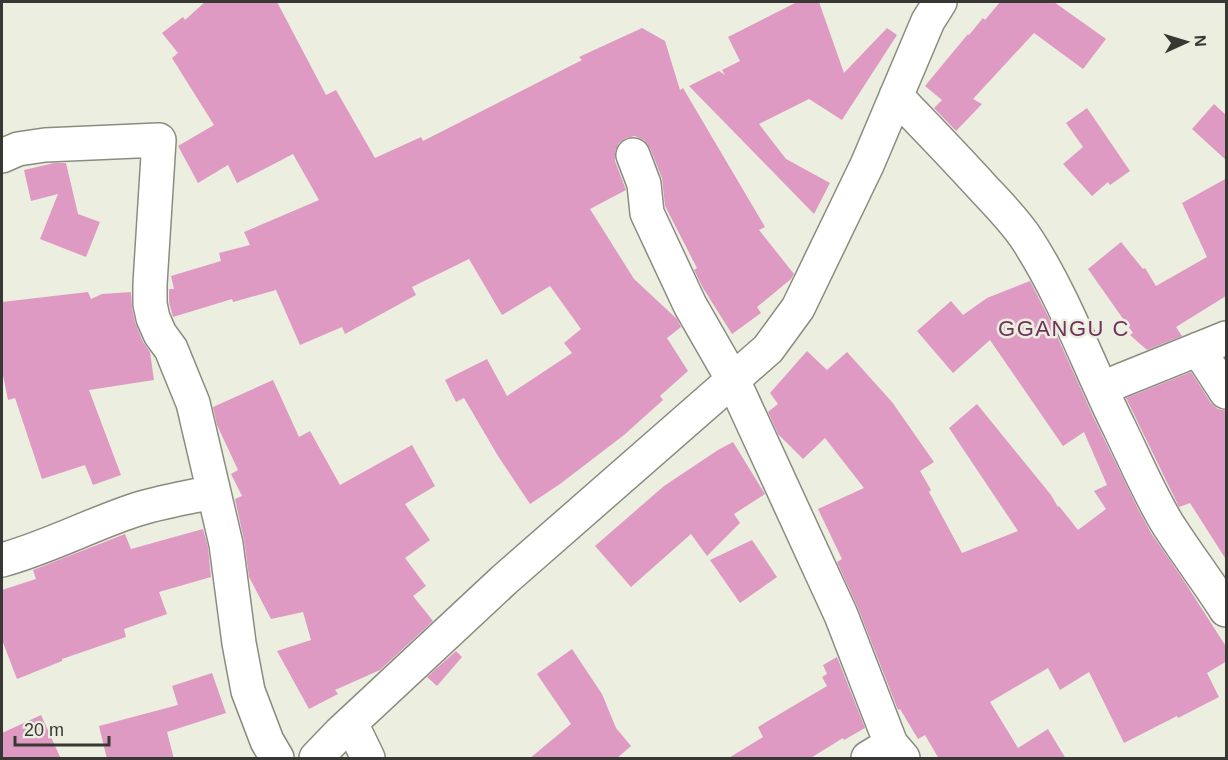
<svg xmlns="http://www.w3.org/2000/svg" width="1228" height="760" font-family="Helvetica,sans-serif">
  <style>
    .building { fill: #de9ac2 }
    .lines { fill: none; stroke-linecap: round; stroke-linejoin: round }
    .street-casing { stroke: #8a8c7f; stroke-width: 36 }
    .street { stroke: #fff; stroke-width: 33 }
    .labels { text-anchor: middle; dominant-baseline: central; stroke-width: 5; stroke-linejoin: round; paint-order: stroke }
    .quarter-label { font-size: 22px; letter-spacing: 1.5px; fill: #70335a; stroke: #eceee0 }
  </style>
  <rect width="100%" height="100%" fill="#eceee0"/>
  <!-- building -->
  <path class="building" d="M 205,2 L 277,2 L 326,95 L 336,90 L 375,158 L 421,137 L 423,141 L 582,60 L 579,57 L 642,28 L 665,41 L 680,90 L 683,88 L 765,227 L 759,230 L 794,274 L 791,279 L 757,307 L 761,313 L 732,334 L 703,288 L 694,270 L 697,268 L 665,206 L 662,178 L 650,148 L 644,140 L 635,136 L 626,138 L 619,143 L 615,151 L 615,161 L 626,190 L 590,209 L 634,279 L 677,319 L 681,327 L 667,338 L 688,371 L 660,396 L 663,400 L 624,435 L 560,484 L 530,504 L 498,456 L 464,398 L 456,402 L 445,380 L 487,359 L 507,396 L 572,353 L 564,343 L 581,329 L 550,286 L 502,315 L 469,259 L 412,287 L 416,295 L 345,334 L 342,327 L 300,345 L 276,290 L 233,302 L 232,299 L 173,317 L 169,302 L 169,289 L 174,289 L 171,276 L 221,261 L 219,253 L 250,245 L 244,232 L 319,200 L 293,154 L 237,183 L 228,165 L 198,183 L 178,146 L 214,125 L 172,58 L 178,53 L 162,33 L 183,17 L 185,20 Z
    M 797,2 L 819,2 L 844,73 L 887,28 L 897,35 L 842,120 L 809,99 L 759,124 L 786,159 L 830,183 L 814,214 L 689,86 L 719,71 L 725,75 L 722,70 L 740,61 L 728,37 Z
    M 1000,2 L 1054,2 L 1106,39 L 1083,69 L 1034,33 L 973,99 L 982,104 L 956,131 L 934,108 L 942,100 L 925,86 L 968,34 L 969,35 L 983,18 L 985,20 Z
    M 1214,104 L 1227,116 L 1227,161 L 1192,129 Z
    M 1087,108 L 1130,171 L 1110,185 L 1108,182 L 1092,196 L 1063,164 L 1083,147 L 1066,123 Z
    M 54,163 L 66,163 L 78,214 L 100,222 L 86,257 L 40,239 L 58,194 L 31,201 L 24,170 Z
    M 1227,178 L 1227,298 L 1226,296 L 1176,327 L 1182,336 L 1147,350 L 1130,335 L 1133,333 L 1088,269 L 1121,242 L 1143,269 L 1145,268 L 1156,286 L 1207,257 L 1182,203 Z
    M 1030,281 L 1049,318 L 1092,414 L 1138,509 L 1151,533 L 1184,581 L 1227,648 L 1227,661 L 1207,673 L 1219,697 L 1178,718 L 1177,716 L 1124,743 L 1089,672 L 1060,690 L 1048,668 L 990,702 L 1018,748 L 1048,729 L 1066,759 L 939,759 L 925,735 L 918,739 L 900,709 L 898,710 L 858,608 L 837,562 L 842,559 L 818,509 L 864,488 L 825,438 L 803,459 L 778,434 L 768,412 L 778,404 L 770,393 L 807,351 L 827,370 L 847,352 L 892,402 L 934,462 L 920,471 L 931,490 L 929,492 L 962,553 L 1018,531 L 949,428 L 977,404 L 1051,495 L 1058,507 L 1059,506 L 1078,530 L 1106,509 L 1094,491 L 1107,485 L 1084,432 L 1063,446 L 990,340 L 953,373 L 917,331 L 951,301 L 963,315 L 987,298 Z
    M 88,292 L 91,299 L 102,294 L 131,292 L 132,308 L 135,322 L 143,342 L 150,352 L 154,380 L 89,390 L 121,475 L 93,485 L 85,465 L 42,479 L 15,398 L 8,400 L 2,370 L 2,302 Z
    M 1191,372 L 1211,403 L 1218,409 L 1227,411 L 1227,561 L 1190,503 L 1179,507 L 1126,398 Z
    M 273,380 L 299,437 L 310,431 L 340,485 L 412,445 L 435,486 L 405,504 L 430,540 L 405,558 L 426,586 L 413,596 L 433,621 L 380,670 L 335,690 L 338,694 L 309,709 L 277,651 L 311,640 L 303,612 L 271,619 L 249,577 L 244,540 L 235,499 L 242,496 L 231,474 L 238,470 L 217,425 L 213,407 Z
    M 733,442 L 765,494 L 734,514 L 740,523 L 707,556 L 691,534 L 631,587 L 595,546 L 664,486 L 718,450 Z
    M 203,529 L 208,547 L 211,577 L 159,592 L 167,614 L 124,629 L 126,637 L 62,659 L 62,661 L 17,679 L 2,640 L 2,590 L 36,579 L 33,570 L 125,534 L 131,549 Z
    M 752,540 L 777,577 L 740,603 L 710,560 Z
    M 572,649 L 602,694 L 616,728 L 631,746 L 616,759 L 529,759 L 571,724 L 537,674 Z
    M 456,651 L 462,657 L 437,686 L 427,677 Z
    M 837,657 L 865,728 L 844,740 L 843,738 L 809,759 L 727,759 L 763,737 L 758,727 L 827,686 L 822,677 L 827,674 L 823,665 Z
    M 212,673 L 226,713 L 167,732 L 174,759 L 107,759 L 99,726 L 178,705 L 172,686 Z
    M 41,715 L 61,759 L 2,759 L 2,733 Z"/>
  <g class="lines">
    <defs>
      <path id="street" d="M 896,96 C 925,126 955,157 984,189 C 999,205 1016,222 1028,241 C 1066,300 1089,367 1120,429 C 1135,460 1150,495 1167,523 C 1186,553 1207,580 1226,610
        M 633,155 L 644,184 L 647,213 L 690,305 L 733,380 L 841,615 L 891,744 L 903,758
        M 2,156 L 18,149 L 45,145 L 159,140 L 150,284 L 150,304 L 153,318 L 160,334 L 171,349 L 193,403 L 226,544 L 239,643 L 248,691 L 267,741 L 277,758
        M 1198,349 L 1226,392
        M 1102,388 L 1226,338
        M 2,560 C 46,548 88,526 132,511 C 158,502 186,498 213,492
        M 351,723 L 368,758
        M 316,758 L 340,733 L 504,580 L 768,349 L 798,308 L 867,165 L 928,21 L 940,2
        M 868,758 L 891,744"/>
    </defs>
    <!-- street casing -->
    <use href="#street" class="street-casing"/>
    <!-- street -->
    <use href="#street" class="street"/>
  </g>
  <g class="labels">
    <!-- quarter labels -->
    <g class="quarter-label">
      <text x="1064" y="328">GGANGU C</text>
    </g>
  </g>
  <!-- border -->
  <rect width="1228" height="760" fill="none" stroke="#373833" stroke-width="6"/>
  <!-- north arrow -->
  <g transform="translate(1186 42) rotate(86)" stroke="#eceee0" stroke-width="4.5" paint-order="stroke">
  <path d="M0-4.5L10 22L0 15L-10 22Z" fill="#373833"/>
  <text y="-9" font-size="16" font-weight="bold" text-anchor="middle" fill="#373833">N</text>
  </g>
  <!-- scale -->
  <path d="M15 736v9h94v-9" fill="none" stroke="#373833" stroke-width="3"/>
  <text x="24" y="736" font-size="18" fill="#373833" stroke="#eceee0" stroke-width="4.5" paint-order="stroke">20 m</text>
</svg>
